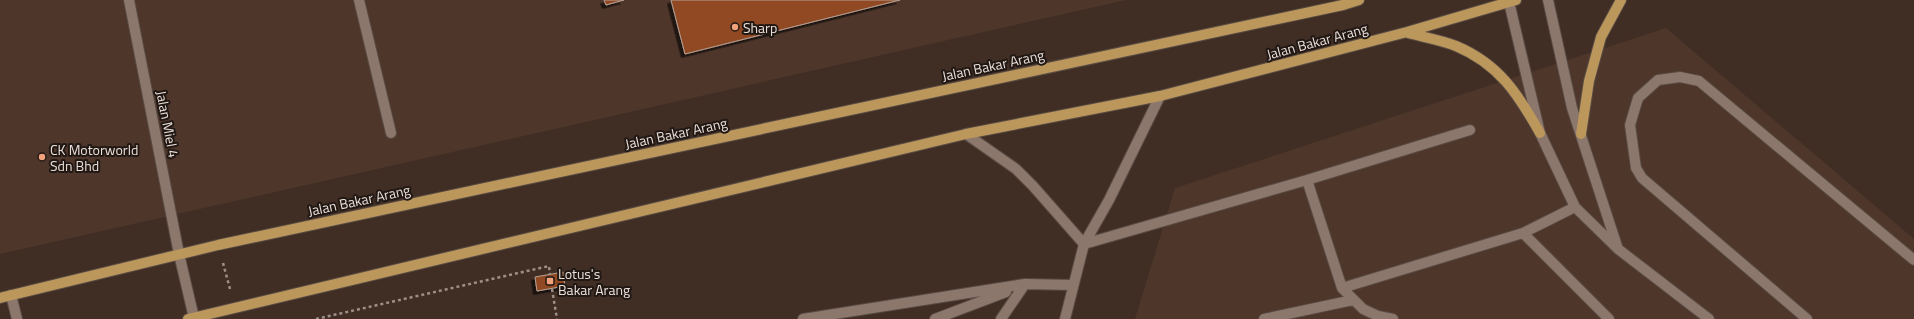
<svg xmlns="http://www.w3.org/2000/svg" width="1914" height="319" font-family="'Titillium Web',sans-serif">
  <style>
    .built { fill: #4e362b }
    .building { fill: #904821; stroke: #b7a196; filter: url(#shadow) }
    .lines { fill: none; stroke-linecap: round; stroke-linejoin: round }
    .minor-casing { stroke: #594b43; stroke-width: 12 }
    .major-casing { stroke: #594b43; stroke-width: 12 }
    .path { stroke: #9d8f87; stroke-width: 2.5; stroke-dasharray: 3 3; stroke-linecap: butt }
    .minor { stroke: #8c776d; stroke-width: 10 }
    .major { stroke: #bb975c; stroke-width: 10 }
    .poi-dot { fill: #f1a27b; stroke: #211814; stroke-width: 1.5 }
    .labels { text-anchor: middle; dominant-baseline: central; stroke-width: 4; stroke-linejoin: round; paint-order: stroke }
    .poi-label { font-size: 14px; fill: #ece0da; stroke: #211814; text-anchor: start }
    .street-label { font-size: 14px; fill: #ece0da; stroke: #211814 }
  </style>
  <defs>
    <filter id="shadow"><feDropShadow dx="-3.5" dy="3.5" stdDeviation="0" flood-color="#0009"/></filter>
  </defs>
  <rect width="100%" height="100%" fill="#402e25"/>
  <!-- built -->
  <path class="built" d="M 0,0 L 1126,0 L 0,254 Z
    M 1666,28 L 1914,239 L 1914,319 L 1135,319 L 1175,188 Z"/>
  <!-- building -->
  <path class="building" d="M 604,0 L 624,0 L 606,5 Z
    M 671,0 L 900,0 L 685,54 Z
    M 563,272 L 565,286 L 537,291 L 535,277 Z"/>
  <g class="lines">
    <defs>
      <path id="minor" d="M 129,0 L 179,254 L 194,318
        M 359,0 L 391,133
        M 1548,0 L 1572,108 L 1617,246
        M 1509,2 L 1540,133 L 1575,207 L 1618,249 L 1709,319
        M 966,134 L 1016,169 L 1033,186 L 1084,244
        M 1307,180 L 1342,288 L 1363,309 L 1378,316 L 1393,319
        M 1523,233 L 1609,319
        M 1084,244 L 1307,180 L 1470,130
        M 1342,288 L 1523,233 L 1575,207
        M 11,295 L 17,319
        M 803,319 L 1025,284 L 1072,285
        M 935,319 L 1006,292
        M 1001,319 L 1025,284
        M 1065,319 L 1084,244 L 1109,200 L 1160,96
        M 1264,319 L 1353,300
        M 1807,319 L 1642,178 L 1636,168 L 1630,125 L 1638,98 L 1658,80 L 1680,77 L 1699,81 L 1914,260"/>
      <path id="major" d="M 1408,33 C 1423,37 1441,40 1456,46 C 1499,64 1518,94 1540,133
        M 1581,134 L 1589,81 L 1601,37 L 1621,0
        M 0,298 L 218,245 L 1343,5 L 1359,0
        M 188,319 L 966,134 L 1160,96 L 1407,32 L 1516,0"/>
    </defs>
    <!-- minor casing -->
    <use href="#minor" class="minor-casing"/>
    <!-- major casing -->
    <use href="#major" class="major-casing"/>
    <!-- path -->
    <path class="path" d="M 223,263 L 230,289
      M 552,289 L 557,319
      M 316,319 L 549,266 L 550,275"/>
    <!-- minor -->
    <use href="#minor" class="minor"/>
    <!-- major -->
    <use href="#major" class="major"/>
  </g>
  <!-- markers -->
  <g class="poi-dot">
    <circle cx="735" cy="27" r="4"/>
    <circle cx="42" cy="157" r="4"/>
    <rect x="546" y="277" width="8" height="8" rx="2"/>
  </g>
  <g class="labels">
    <!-- poi labels -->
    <g class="poi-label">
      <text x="743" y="27">Sharp</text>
      <text x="50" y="149">CK Motorworld<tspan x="50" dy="16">Sdn Bhd</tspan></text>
      <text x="558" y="273">Lotus's<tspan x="558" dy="16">Bakar Arang</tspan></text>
    </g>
    <!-- street labels -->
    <g class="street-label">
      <text transform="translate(1317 41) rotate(-15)">Jalan Bakar Arang</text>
      <text transform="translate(993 65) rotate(-12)">Jalan Bakar Arang</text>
      <text transform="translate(168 124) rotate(79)">Jalan Miel 4</text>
      <text transform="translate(676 133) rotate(-12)">Jalan Bakar Arang</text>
      <text transform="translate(359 200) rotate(-12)">Jalan Bakar Arang</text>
    </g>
  </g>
</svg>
